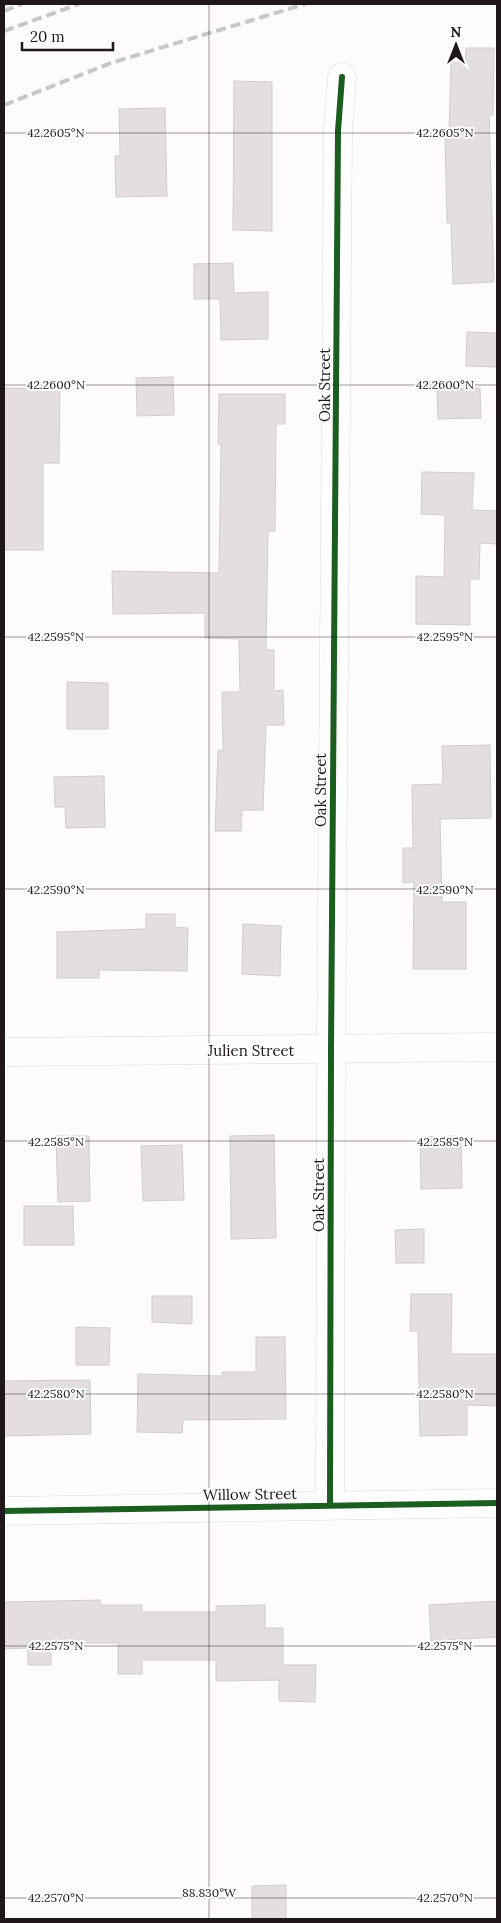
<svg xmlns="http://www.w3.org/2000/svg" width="501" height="1923" font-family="Lora,serif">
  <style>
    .building { fill: #e4dee0; stroke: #d2ccce }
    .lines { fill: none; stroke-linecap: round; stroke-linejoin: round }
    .street-casing { stroke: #ddd8d9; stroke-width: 29 }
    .street { stroke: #fffeff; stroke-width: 28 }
    .rail { stroke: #c8c7c7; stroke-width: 4; stroke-dasharray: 10 5; stroke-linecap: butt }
    .cycleway-casing { stroke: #fff; stroke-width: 9 }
    .cycleway { stroke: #1b5e20; stroke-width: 6 }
    .ticks { fill: none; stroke: #1f171a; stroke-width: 1; stroke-opacity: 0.45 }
    .labels { text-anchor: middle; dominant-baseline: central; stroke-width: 4; stroke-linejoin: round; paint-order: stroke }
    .street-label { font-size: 15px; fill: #1f171a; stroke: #fff }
    .ticks-label { font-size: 12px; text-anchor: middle; fill: #1f171a; stroke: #fff; stroke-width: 4; stroke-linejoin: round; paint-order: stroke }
  </style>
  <rect width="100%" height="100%" fill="#fefbfc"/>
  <!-- building -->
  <path class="building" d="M 466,48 L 494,48 L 493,115 L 489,115 L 494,282 L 453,284 L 451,223 L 447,223 L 445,135 L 449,134 L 451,62 L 465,63 Z
    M 234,81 L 272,82 L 272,231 L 233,230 Z
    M 165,108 L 167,196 L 116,197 L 115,156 L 120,156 L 119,109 Z
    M 233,263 L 234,293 L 268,292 L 268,339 L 221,340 L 220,299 L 194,299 L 194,264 Z
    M 467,332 L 497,333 L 497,367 L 466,366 Z
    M 173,377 L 174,415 L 137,416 L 136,378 Z
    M 4,388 L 60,389 L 59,463 L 43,463 L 43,550 L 4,550 Z
    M 480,388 L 481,418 L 438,419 L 437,389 Z
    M 219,394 L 285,394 L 285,424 L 276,424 L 275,531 L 268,531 L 266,650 L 274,650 L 274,691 L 283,690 L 284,725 L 266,725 L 263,810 L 242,810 L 241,831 L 215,831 L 218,750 L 223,751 L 222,692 L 240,692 L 239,639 L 205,638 L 205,613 L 113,614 L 112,571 L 219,573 L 221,444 L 218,444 Z
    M 422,472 L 474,473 L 472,510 L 497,511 L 497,544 L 480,543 L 479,579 L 470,579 L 470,625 L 416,624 L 416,576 L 444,577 L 445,515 L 421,514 Z
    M 67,682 L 108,683 L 108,729 L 67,729 Z
    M 490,745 L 491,818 L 440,819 L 442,902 L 466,902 L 466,969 L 413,969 L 414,882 L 403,883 L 403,848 L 413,848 L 412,785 L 443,784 L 442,746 Z
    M 104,776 L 105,827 L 66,828 L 65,807 L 55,807 L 54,777 Z
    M 146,914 L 175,914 L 175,927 L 188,928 L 187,971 L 99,970 L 99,978 L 57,978 L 57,932 L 146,929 Z
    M 243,924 L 281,926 L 280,976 L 242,974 Z
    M 274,1135 L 276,1238 L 231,1239 L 230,1136 Z
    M 56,1136 L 89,1136 L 90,1201 L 58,1202 Z
    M 461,1136 L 462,1188 L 421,1189 L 420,1137 Z
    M 182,1145 L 184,1200 L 143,1201 L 141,1146 Z
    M 24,1206 L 73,1206 L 74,1245 L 24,1245 Z
    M 424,1229 L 424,1263 L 396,1263 L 395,1230 Z
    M 411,1294 L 452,1294 L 451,1354 L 497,1354 L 497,1406 L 467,1405 L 467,1435 L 420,1436 L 418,1331 L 410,1331 Z
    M 152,1296 L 192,1296 L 192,1324 L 152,1322 Z
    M 76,1327 L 110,1328 L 109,1365 L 76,1365 Z
    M 256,1337 L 285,1337 L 286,1419 L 183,1420 L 182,1433 L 137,1432 L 138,1374 L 222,1376 L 222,1372 L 256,1372 Z
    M 90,1380 L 91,1434 L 4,1436 L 4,1381 Z
    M 100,1600 L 100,1605 L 142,1605 L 142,1612 L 216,1612 L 216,1606 L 265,1605 L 265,1628 L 283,1628 L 283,1665 L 316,1665 L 315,1702 L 279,1701 L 279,1680 L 216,1681 L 216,1660 L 142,1660 L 142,1674 L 118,1674 L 118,1643 L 51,1643 L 51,1665 L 28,1665 L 28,1648 L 4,1649 L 4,1602 Z
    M 497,1601 L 497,1637 L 431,1641 L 429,1605 Z
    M 286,1885 L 286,1919 L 252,1919 L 252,1886 Z"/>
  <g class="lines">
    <defs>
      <path id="street" d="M 4,1052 L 497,1047
        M 330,1505 L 331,1050 L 338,131 L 342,77
        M 4,1511 L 497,1503"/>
    </defs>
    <!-- street casing -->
    <use href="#street" class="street-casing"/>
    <!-- street -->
    <use href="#street" class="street"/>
    <!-- rail -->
    <path class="rail" d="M 4,11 L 22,4
      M 4,31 L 79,4
      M 4,105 L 111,63 L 305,4"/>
    <defs>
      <path id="cycleway" d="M 330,1505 L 331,1050 L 338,131 L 342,77
        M 4,1511 L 497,1503"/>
    </defs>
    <!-- cycleway casing -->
    <use href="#cycleway" class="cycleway-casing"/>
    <!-- cycleway -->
    <use href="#cycleway" class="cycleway"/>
  </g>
  <!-- ticks -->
  <path class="ticks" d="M 209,4 L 209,1919M 4,133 L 497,133M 4,385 L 497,385M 4,637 L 497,637M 4,889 L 497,889M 4,1141 L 497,1141M 4,1394 L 497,1394M 4,1646 L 497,1646M 4,1898 L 497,1898"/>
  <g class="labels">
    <!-- street labels -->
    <g class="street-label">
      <text transform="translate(324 385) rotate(-90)">Oak Street</text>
      <text transform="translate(320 790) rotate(-90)">Oak Street</text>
      <text x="251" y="1050">Julien Street</text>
      <text transform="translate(318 1195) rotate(-90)">Oak Street</text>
      <text transform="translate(250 1494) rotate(-1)">Willow Street</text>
    </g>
  </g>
  <g class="ticks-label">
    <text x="56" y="137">42.2605°N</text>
    <text x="445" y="137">42.2605°N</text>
    <text x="56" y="389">42.2600°N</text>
    <text x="445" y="389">42.2600°N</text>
    <text x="56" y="641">42.2595°N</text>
    <text x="445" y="641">42.2595°N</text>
    <text x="56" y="894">42.2590°N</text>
    <text x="445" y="894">42.2590°N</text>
    <text x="56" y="1146">42.2585°N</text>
    <text x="445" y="1146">42.2585°N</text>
    <text x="56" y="1398">42.2580°N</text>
    <text x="445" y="1398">42.2580°N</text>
    <text x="56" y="1650">42.2575°N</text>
    <text x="445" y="1650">42.2575°N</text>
    <text x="209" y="1897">88.830°W</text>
    <text x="56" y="1902">42.2570°N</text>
    <text x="445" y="1902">42.2570°N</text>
  </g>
  <!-- border -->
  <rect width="501" height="1923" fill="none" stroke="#1f171a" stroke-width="10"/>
  <!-- north arrow -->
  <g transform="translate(456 45)" stroke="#ffffff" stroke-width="4" paint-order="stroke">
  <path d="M0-4L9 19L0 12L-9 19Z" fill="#1f171a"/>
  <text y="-8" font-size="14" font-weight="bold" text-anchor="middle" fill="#1f171a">N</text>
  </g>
  <!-- scale -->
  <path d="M22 42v8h91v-8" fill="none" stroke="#1f171a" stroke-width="2.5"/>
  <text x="30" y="42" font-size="15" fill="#1f171a" stroke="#ffffff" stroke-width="4" paint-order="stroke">20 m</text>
</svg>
